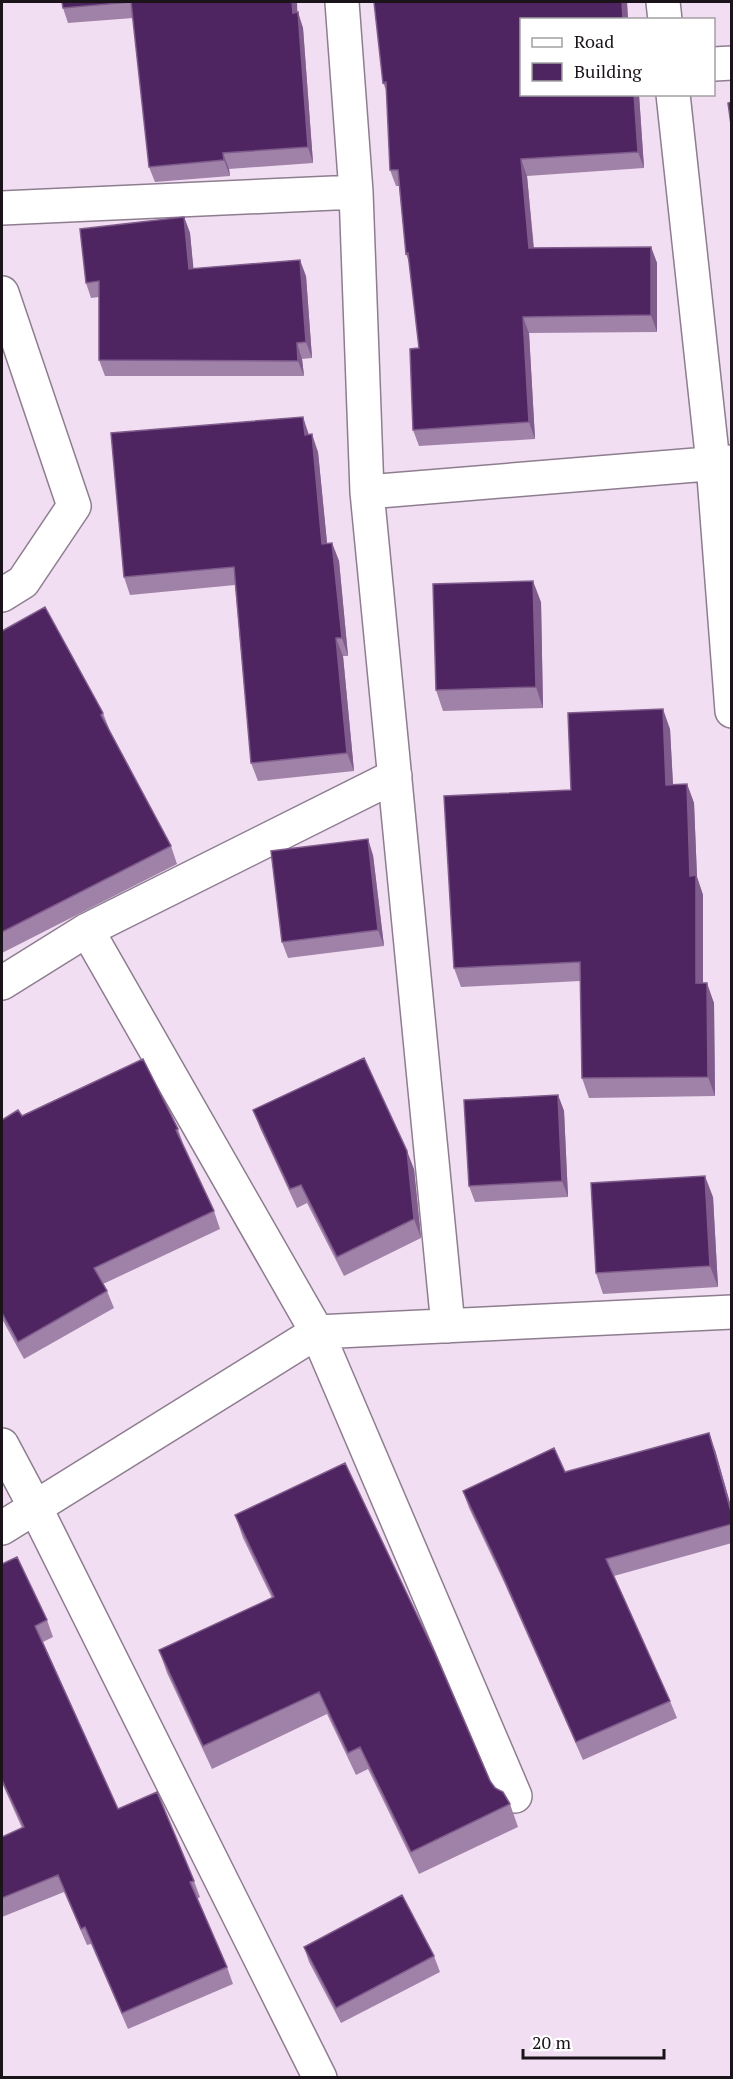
<svg xmlns="http://www.w3.org/2000/svg" width="733" height="2079" font-family="'PT Serif',serif">
  <style>
    .lines { fill: none; stroke-linecap: round; stroke-linejoin: round }
    .minor-casing { stroke: #8e7d8f; stroke-width: 36 }
    .minor { stroke: #fff; stroke-width: 33 }
    .wall { fill: #a082a9 }
    .shaded-wall { fill: #7f5c8c }
    .building { fill: #4e2560; stroke: #7f5c8c; stroke-width: 1.5 }
  </style>
  <rect width="100%" height="100%" fill="#f1def2"/>
  <g class="lines">
    <defs>
      <path id="minor" d="M 342,2 L 356,192 L 367,492 L 448,1326
        M 663,2 L 665,20
        M 714,64 L 732,63
        M 673,94 L 713,463 L 732,711
        M 2,208 L 356,192
        M 2,293 L 74,506 L 23,582 L 2,595
        M 367,492 L 732,462
        M 87,930 L 317,1332 L 515,1796
        M 2,983 L 87,930 L 395,776
        M 2,1445 L 35,1507 L 320,2078
        M 2,1528 L 317,1332 L 732,1312"/>
    </defs>
    <!-- minor casing -->
    <use href="#minor" class="minor-casing"/>
    <!-- minor -->
    <use href="#minor" class="minor"/>
  </g>
  <!-- wall -->
  <path class="wall" d="M 62,2 L 297,2 L 297,12 L 303,28 L 313,163 L 229,169 L 230,176 L 155,182 L 149,167 L 133,18 L 68,23 L 63,8 Z
    M 374,2 L 627,2 L 628,20 L 522,20 L 522,94 L 639,94 L 644,168 L 527,176 L 534,248 L 651,247 L 657,263 L 657,332 L 529,333 L 535,439 L 419,446 L 413,430 L 410,349 L 419,348 L 409,262 L 406,254 L 399,186 L 396,186 L 390,170 L 387,92 L 383,83 Z
    M 184,217 L 190,233 L 193,268 L 306,276 L 312,358 L 302,359 L 304,376 L 105,376 L 99,360 L 99,297 L 91,298 L 86,283 Z
    M 309,435 L 318,452 L 327,544 L 332,543 L 339,561 L 348,656 L 343,656 L 354,771 L 258,781 L 251,763 L 235,585 L 130,595 L 124,577 Z
    M 541,602 L 543,708 L 443,711 L 436,690 Z
    M 2,631 L 103,713 L 110,731 L 171,846 L 177,864 L 2,953 Z
    M 670,729 L 673,784 L 687,784 L 694,803 L 697,877 L 703,895 L 703,983 L 714,1003 L 715,1096 L 589,1098 L 582,1078 L 580,981 L 461,987 L 454,968 L 571,790 Z
    M 373,855 L 384,946 L 288,958 L 282,942 Z
    M 558,1095 L 564,1111 L 568,1197 L 475,1202 L 469,1186 Z
    M 253,1110 L 414,1169 L 421,1238 L 344,1276 L 307,1203 L 297,1208 L 260,1128 Z
    M 22,1116 L 178,1129 L 184,1147 L 214,1211 L 220,1229 L 103,1284 L 107,1291 L 114,1308 L 24,1359 L 2,1319 L 2,1120 Z
    M 713,1197 L 718,1287 L 603,1294 L 596,1273 Z
    M 715,1450 L 732,1510 L 732,1543 L 614,1576 L 670,1701 L 677,1718 L 583,1760 L 503,1580 L 469,1508 L 463,1491 L 565,1472 Z
    M 235,1515 L 490,1781 L 510,1804 L 518,1827 L 419,1874 L 368,1769 L 356,1775 L 327,1714 L 212,1769 L 167,1673 L 159,1650 L 272,1598 L 243,1538 Z
    M 2,1564 L 47,1620 L 53,1637 L 43,1642 L 118,1809 L 194,1881 L 200,1897 L 197,1899 L 227,1967 L 233,1984 L 128,2029 L 91,1944 L 87,1945 L 64,1892 L 2,1917 L 2,1837 L 22,1828 L 2,1783 Z
    M 304,1947 L 434,1956 L 440,1972 L 341,2023 L 309,1962 Z"/>
  <!-- shaded-wall -->
  <path class="shaded-wall" d="M 292,2 L 297,2 L 298,28 L 293,13 Z
    M 622,2 L 627,2 L 628,20 L 623,20 Z
    M 298,12 L 303,28 L 313,163 L 308,147 Z
    M 634,94 L 639,94 L 639,95 L 644,168 L 638,152 Z
    M 223,153 L 229,169 L 230,176 L 224,160 Z
    M 521,159 L 527,176 L 535,264 L 529,248 Z
    M 184,217 L 190,233 L 195,284 L 189,269 Z
    M 651,247 L 657,263 L 657,332 L 651,315 Z
    M 300,260 L 306,276 L 312,358 L 306,342 Z
    M 523,317 L 529,333 L 535,439 L 529,422 Z
    M 297,343 L 302,359 L 304,376 L 298,361 Z
    M 303,417 L 309,435 L 305,435 Z
    M 312,434 L 318,452 L 329,562 L 322,544 Z
    M 332,543 L 339,561 L 348,656 L 342,638 Z
    M 533,581 L 541,602 L 543,708 L 536,687 Z
    M 336,638 L 343,656 L 354,771 L 347,753 Z
    M 663,709 L 670,729 L 674,804 L 666,785 Z
    M 687,784 L 694,803 L 697,877 L 703,895 L 703,1003 L 696,983 L 690,876 Z
    M 368,839 L 373,855 L 384,946 L 378,930 Z
    M 707,983 L 714,1003 L 715,1096 L 708,1077 Z
    M 558,1095 L 564,1111 L 568,1197 L 562,1181 Z
    M 407,1151 L 414,1169 L 421,1238 L 414,1219 Z
    M 705,1176 L 713,1197 L 718,1287 L 710,1266 Z
    M 709,1433 L 715,1450 L 732,1510 L 732,1515 Z"/>
  <!-- building -->
  <path class="building" d="M 62,2 L 292,2 L 293,13 L 298,12 L 308,147 L 223,153 L 224,160 L 149,167 L 131,2 L 63,8 Z
    M 374,2 L 622,2 L 623,20 L 522,20 L 522,94 L 634,94 L 638,152 L 521,159 L 529,248 L 651,247 L 651,315 L 523,317 L 529,422 L 413,430 L 410,349 L 419,348 L 408,253 L 406,254 L 398,170 L 390,170 L 386,82 L 383,83 Z
    M 732,102 L 732,132 L 728,103 Z
    M 184,217 L 189,269 L 300,260 L 306,342 L 297,343 L 298,361 L 99,360 L 99,281 L 86,283 L 80,229 Z
    M 303,417 L 305,435 L 312,434 L 322,544 L 332,543 L 342,638 L 336,638 L 347,753 L 251,763 L 234,567 L 124,577 L 111,433 Z
    M 533,581 L 536,687 L 436,690 L 433,584 Z
    M 45,607 L 103,713 L 101,715 L 171,846 L 2,932 L 2,631 Z
    M 663,709 L 666,785 L 687,784 L 690,876 L 696,875 L 696,983 L 707,983 L 708,1077 L 582,1078 L 580,962 L 454,968 L 444,796 L 571,790 L 568,713 Z
    M 368,839 L 378,930 L 282,942 L 271,851 Z
    M 364,1058 L 407,1151 L 414,1219 L 337,1257 L 301,1185 L 290,1189 L 253,1110 Z
    M 143,1059 L 178,1129 L 176,1130 L 214,1211 L 94,1268 L 107,1291 L 18,1342 L 2,1313 L 2,1120 L 18,1110 L 22,1116 Z
    M 558,1095 L 562,1181 L 469,1186 L 464,1100 Z
    M 705,1176 L 710,1266 L 596,1273 L 591,1183 Z
    M 709,1433 L 732,1515 L 732,1524 L 606,1559 L 670,1701 L 576,1742 L 497,1563 L 463,1491 L 554,1448 L 565,1472 Z
    M 345,1463 L 434,1651 L 490,1781 L 495,1788 L 503,1792 L 510,1804 L 411,1852 L 360,1747 L 348,1753 L 319,1692 L 203,1746 L 159,1650 L 274,1597 L 235,1515 Z
    M 17,1557 L 47,1620 L 35,1626 L 118,1809 L 157,1792 L 194,1881 L 190,1882 L 227,1967 L 122,2013 L 85,1927 L 81,1929 L 58,1875 L 2,1898 L 2,1837 L 24,1827 L 2,1780 L 2,1564 Z
    M 402,1895 L 434,1956 L 336,2008 L 304,1947 Z"/>
  <!-- border -->
  <rect width="733" height="2079" fill="none" stroke="#1a131a" stroke-width="6"/>
  <!-- legend -->
  <rect x="520" y="18" width="195" height="78" fill="#ffffff" stroke="#a3a1a3" stroke-width="1.5"/>
  <rect x="532" y="38" width="30" height="9" fill="#ffffff" stroke="#a3a1a3" stroke-width="1.5"/>
  <text x="574" y="48" font-size="18" fill="#1a131a">Road</text>
  <rect x="532" y="63" width="30" height="18" fill="#4e2560" stroke="#a3a1a3" stroke-width="1.5"/>
  <text x="574" y="78" font-size="18" fill="#1a131a">Building</text>
  <!-- scale -->
  <path d="M523 2049v9h141v-9" fill="none" stroke="#1a131a" stroke-width="3"/>
  <text x="532" y="2049" font-size="18" fill="#1a131a" stroke="#ffffff" stroke-width="4.5" paint-order="stroke">20 m</text>
</svg>
